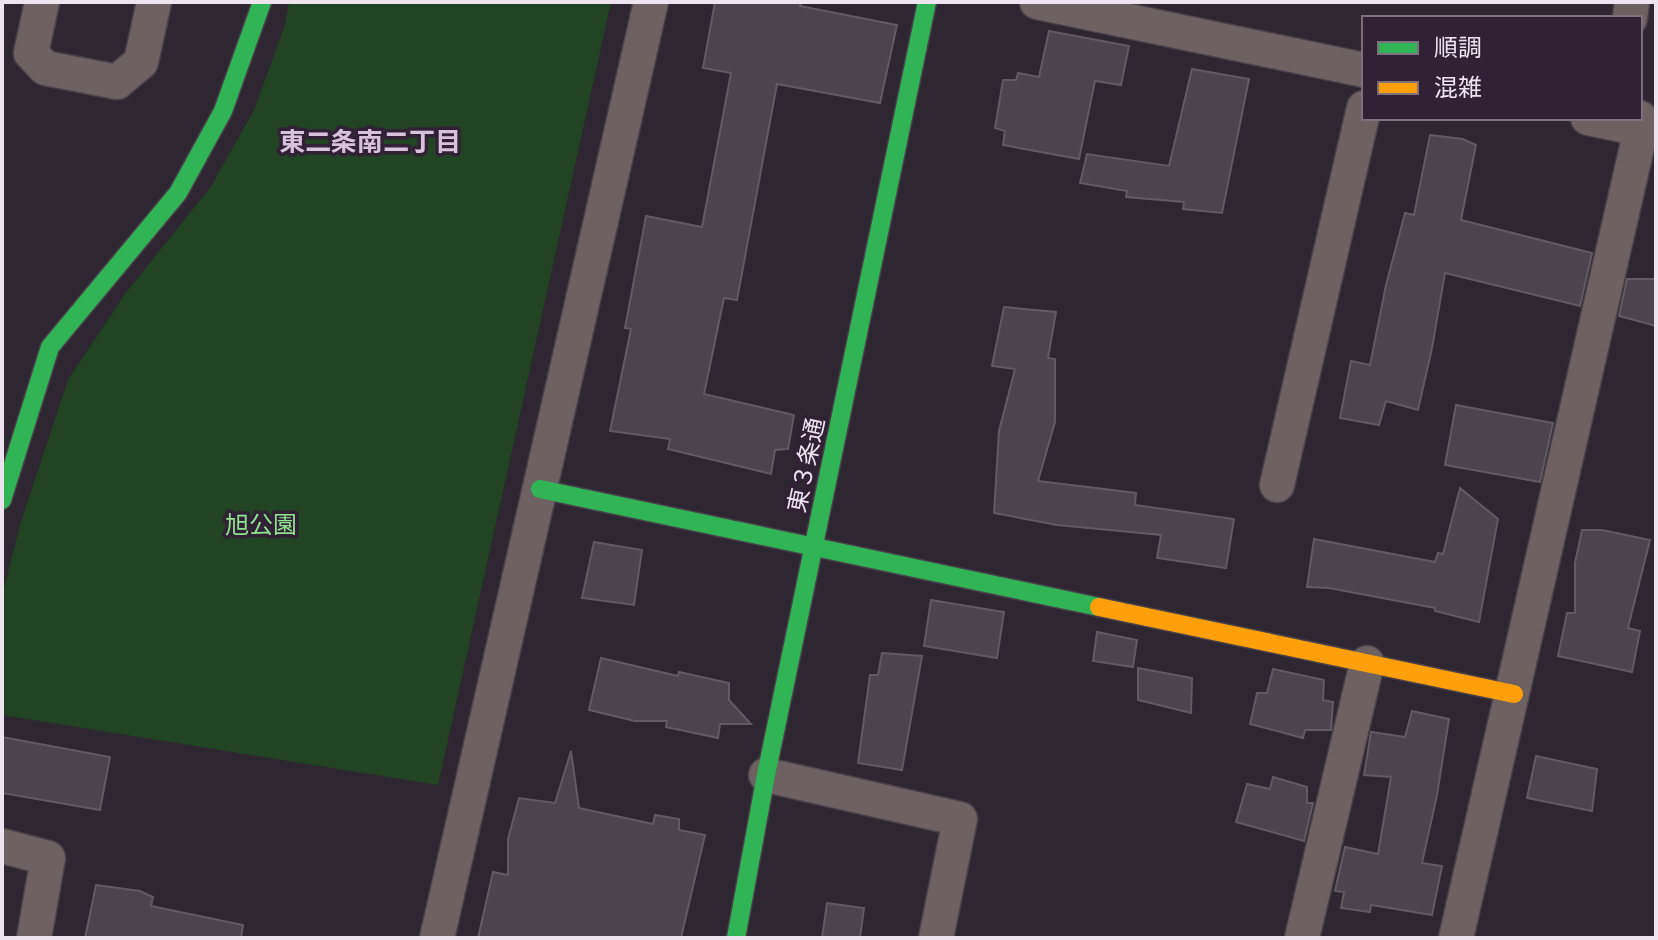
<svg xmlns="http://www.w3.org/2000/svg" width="1658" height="940" font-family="Inter,'Noto Sans JP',sans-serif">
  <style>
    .park { fill: #224424 }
    .building { fill: #4b444c; stroke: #615a63; stroke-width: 2 }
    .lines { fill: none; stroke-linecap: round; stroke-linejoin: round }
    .street-casing { stroke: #48414a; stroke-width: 37 }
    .fast-casing { stroke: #48414a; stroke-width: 21 }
    .slow-casing { stroke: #48414a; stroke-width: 21 }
    .street { stroke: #6d6162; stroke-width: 34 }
    .fast { stroke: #30b455; stroke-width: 18 }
    .slow { stroke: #ff9f0a; stroke-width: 18 }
    .labels { text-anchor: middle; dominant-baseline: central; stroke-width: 7; stroke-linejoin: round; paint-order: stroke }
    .street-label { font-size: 24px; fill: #eee4f0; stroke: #302234 }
    .park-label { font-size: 24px; fill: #8fe290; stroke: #302234 }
    .neighbourhood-label { font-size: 26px; font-weight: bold; fill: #d6c2da; stroke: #302234 }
  </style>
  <rect width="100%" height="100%" fill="#2e2630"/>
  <!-- park -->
  <path class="park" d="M 289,2 L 611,2 L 438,785 L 2,715 L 2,595 L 21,522 L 68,380 L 125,294 L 210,188 L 254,110 L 285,25 Z"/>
  <!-- building -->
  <path class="building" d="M 715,2 L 801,2 L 800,6 L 897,25 L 880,103 L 777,84 L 737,300 L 724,298 L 704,394 L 794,415 L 788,449 L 775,450 L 771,474 L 668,449 L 670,439 L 610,431 L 631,329 L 625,328 L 646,216 L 702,227 L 731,73 L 703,68 Z
    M 1049,31 L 1129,46 L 1121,85 L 1095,81 L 1079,159 L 1003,145 L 1005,131 L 995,128 L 1003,80 L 1016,80 L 1018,73 L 1039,77 Z
    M 1192,69 L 1249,79 L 1222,213 L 1183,209 L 1184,202 L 1126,197 L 1127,191 L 1080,183 L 1087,154 L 1169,166 Z
    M 1430,135 L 1463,139 L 1476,145 L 1461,220 L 1592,253 L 1580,306 L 1445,273 L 1432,348 L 1418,410 L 1386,401 L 1379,425 L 1340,418 L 1351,361 L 1370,365 L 1386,285 L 1405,213 L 1414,215 Z
    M 1627,279 L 1656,279 L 1656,326 L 1619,316 Z
    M 1004,307 L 1056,312 L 1048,358 L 1055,359 L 1055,422 L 1038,481 L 1136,493 L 1135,505 L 1234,519 L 1226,568 L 1157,558 L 1161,535 L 1057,525 L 994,513 L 999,431 L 1015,369 L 992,366 Z
    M 1456,405 L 1553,423 L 1540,482 L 1445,465 Z
    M 1460,488 L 1498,519 L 1479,622 L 1435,611 L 1435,608 L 1329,588 L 1307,587 L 1314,539 L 1435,562 L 1438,553 L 1443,554 Z
    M 1582,530 L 1602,530 L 1650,540 L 1628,628 L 1640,631 L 1632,672 L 1558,656 L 1567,613 L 1575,613 L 1575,563 Z
    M 594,542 L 642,550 L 634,605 L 582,598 Z
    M 931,600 L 1004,612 L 997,658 L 924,646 Z
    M 1097,632 L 1137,640 L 1133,667 L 1093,661 Z
    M 882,653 L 922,656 L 902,770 L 858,763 L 870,675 L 878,675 Z
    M 601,658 L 678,676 L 679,672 L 729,683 L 729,700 L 751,724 L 720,724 L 718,738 L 666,727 L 667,721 L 635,721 L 589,710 Z
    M 1138,668 L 1192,678 L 1191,713 L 1138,700 Z
    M 1273,669 L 1324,680 L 1323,700 L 1333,702 L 1331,730 L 1305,730 L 1303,738 L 1250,724 L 1257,693 L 1267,693 Z
    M 1412,711 L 1449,719 L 1437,795 L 1422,863 L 1442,866 L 1432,915 L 1371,905 L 1370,912 L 1341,908 L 1344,892 L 1335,891 L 1345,847 L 1378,854 L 1391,777 L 1364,775 L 1371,732 L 1405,737 Z
    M 2,737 L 110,757 L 100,810 L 2,793 Z
    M 571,751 L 579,808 L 653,824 L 655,815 L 679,819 L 679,830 L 705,835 L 681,938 L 478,938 L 493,872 L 508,875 L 508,839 L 519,798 L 555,803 Z
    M 1536,756 L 1597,769 L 1592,811 L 1527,798 Z
    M 1273,777 L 1307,787 L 1307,803 L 1313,803 L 1304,841 L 1236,822 L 1247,784 L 1270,789 Z
    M 96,885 L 140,891 L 153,897 L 151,906 L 243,925 L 241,938 L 85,938 Z
    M 827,903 L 864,908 L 860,938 L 822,938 Z"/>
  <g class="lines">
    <defs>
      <path id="street" d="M 42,2 L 31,53 L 45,68 L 117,82 L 141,62 L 154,2
        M 1037,2 L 1364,70
        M 1630,18 L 1632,2
        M 1588,118 L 1656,132
        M 1277,485 L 1364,108
        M 766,775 L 960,819 L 936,938
        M 2,846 L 48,858 L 34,938
        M 437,938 L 651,2
        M 1302,938 L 1367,663
        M 1456,938 L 1629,182 L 1641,129 L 1640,118"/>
      <path id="fast" d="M 540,489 L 1099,607
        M 2,500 L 50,347 L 178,193 L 223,111 L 262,2
        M 736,938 L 766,775 L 927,2"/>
      <path id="slow" d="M 1099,607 L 1514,694"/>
    </defs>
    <!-- street casing -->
    <use href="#street" class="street-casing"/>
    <!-- fast casing -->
    <use href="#fast" class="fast-casing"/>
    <!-- slow casing -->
    <use href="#slow" class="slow-casing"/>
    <!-- street -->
    <use href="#street" class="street"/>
    <!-- fast -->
    <use href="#fast" class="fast"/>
    <!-- slow -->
    <use href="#slow" class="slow"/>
  </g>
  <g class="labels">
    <!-- street labels -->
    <g class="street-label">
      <text transform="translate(806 465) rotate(-78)">東３条通</text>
    </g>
    <!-- park labels -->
    <g class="park-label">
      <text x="261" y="524">旭公園</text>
    </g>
    <!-- neighbourhood labels -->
    <g class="neighbourhood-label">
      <text x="370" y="141">東二条南二丁目</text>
    </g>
  </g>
  <!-- border -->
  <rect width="1658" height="940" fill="none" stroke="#eee4f0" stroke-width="8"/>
  <!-- legend -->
  <rect x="1362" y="16" width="280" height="104" fill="#302234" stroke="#7c707f" stroke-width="2"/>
  <rect x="1378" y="42" width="40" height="12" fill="#30b455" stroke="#7c707f" stroke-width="2"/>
  <text x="1434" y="56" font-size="24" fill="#eee4f0">順調</text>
  <rect x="1378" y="82" width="40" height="12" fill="#ff9f0a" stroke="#7c707f" stroke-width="2"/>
  <text x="1434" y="96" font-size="24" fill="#eee4f0">混雑</text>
</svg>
